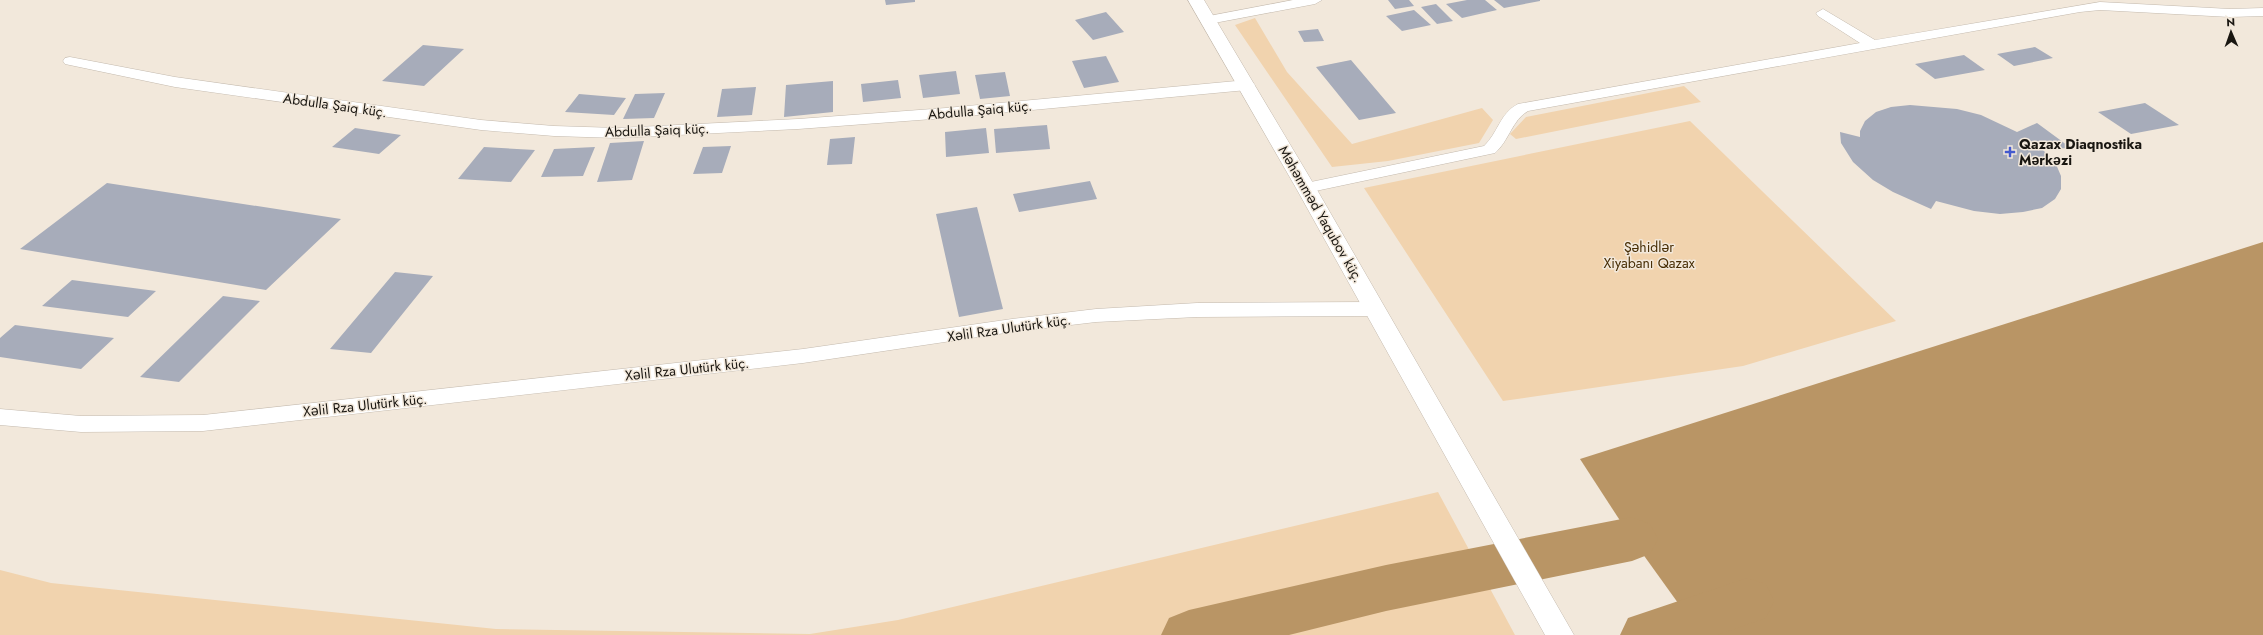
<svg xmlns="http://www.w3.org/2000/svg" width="2263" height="635" font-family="Jost,sans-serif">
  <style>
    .green { fill: #f1d3ae }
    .water { fill: #b99565 }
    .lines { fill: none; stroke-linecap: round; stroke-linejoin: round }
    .river { fill: #b99565; fill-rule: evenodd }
    .building { fill: #a7acba }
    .street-casing { stroke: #c4baae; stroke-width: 1 }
    .primary-casing { stroke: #c4baae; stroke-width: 1 }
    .street { fill: #fff; fill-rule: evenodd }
    .primary { fill: #fff; fill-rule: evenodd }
    .poi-dot { fill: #445ace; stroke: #f2e8db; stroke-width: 1.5 }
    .labels { text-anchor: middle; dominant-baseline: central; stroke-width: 3; stroke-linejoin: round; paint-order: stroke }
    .street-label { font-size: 14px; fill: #191611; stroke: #f2e8db }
    .poi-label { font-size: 14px; font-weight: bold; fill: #191611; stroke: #f2e8db; text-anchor: start }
    .park-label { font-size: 14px; fill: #472d04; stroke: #f2e8db }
  </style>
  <rect width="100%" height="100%" fill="#f2e8db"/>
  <!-- green -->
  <path class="green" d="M 1255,18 L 1287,72 L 1352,144 L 1482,108 L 1493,120 L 1479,143 L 1388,161 L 1332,167 L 1235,25 Z
    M 1684,86 L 1701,102 L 1516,139 L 1510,134 L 1526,117 Z
    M 1690,121 L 1896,321 L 1743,366 L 1503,401 L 1364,188 Z
    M 1438,492 L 1515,635 L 0,635 L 0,570 L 51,583 L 496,629 L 810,634 L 898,620 Z"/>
  <!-- water -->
  <path class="water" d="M 2263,242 L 2263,635 L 1701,635 L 1632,539 L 1580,459 Z"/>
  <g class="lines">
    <!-- river -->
    <path class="river" d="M 1632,517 L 1650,524 L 1658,539 L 1650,554 L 1632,561 L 1386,611 L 1289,635 L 1161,635 L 1169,618 L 1189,610 L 1386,565 Z
      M 1747,578 L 1766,584 L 1774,601 L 1766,618 L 1717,635 L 1620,635 L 1628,618 Z"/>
  </g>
  <!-- building -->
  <path class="building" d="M 885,0 L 915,0 L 915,2 L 886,5 Z
    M 1388,0 L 1409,0 L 1414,6 L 1395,9 Z
    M 1467,0 L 1485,0 L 1497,10 L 1462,18 L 1446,4 Z
    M 1494,0 L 1540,0 L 1540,1 L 1504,8 Z
    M 1436,4 L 1453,21 L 1437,24 L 1421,7 Z
    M 1414,10 L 1431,25 L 1402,31 L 1386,16 Z
    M 1106,12 L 1124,32 L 1093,40 L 1075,20 Z
    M 1318,29 L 1324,41 L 1304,42 L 1298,31 Z
    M 423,45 L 464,49 L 424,86 L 382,81 Z
    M 2035,47 L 2053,58 L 2014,66 L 1997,54 Z
    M 1964,55 L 1985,70 L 1935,79 L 1915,64 Z
    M 1106,56 L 1119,82 L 1084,88 L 1072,61 Z
    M 1351,60 L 1396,113 L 1359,120 L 1316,67 Z
    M 956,71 L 960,94 L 923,98 L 919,75 Z
    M 1005,72 L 1010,96 L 980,99 L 975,75 Z
    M 898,80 L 901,98 L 863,102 L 861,84 Z
    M 833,81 L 833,112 L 784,117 L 786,85 Z
    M 756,87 L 752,115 L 717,117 L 722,89 Z
    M 665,93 L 654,118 L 623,119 L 635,94 Z
    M 579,94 L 626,98 L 614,115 L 565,112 Z
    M 2145,103 L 2179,125 L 2131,134 L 2098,112 Z
    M 1910,105 L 1957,109 L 1981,115 L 2017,132 L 2037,123 L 2071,148 L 2042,149 L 2055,162 L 2061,176 L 2061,189 L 2055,199 L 2042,208 L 2023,212 L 2000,214 L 1974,211 L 1936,201 L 1931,209 L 1893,192 L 1873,180 L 1853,162 L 1841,143 L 1840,132 L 1860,137 L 1860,131 L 1865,121 L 1876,112 L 1891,107 Z
    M 1047,125 L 1050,149 L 996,153 L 994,129 Z
    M 355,128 L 401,135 L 379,154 L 332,147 Z
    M 986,128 L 989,153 L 946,157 L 945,132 Z
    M 855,137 L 852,164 L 827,165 L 830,139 Z
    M 644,141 L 632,180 L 597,182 L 610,143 Z
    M 731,146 L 722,173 L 693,174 L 703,147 Z
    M 484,147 L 535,150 L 511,182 L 458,179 Z
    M 595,147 L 583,176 L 541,177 L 554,149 Z
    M 1090,181 L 1097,199 L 1019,212 L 1013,194 Z
    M 107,183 L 341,219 L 266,290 L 20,249 Z
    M 977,207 L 1003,309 L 959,317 L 936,214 Z
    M 395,272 L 433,276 L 371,353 L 330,349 Z
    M 72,280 L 156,291 L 128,317 L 42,306 Z
    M 223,296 L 260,301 L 179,382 L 140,377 Z
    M 15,325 L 114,338 L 81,369 L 0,357 L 0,338 Z"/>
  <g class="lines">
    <defs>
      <path id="street" d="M 1293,0 L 1322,0 L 1315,4 L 1209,24 L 1202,20 L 1209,16 Z
        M 2100,2 L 2230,9 L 2263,8 L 2263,16 L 2230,17 L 2100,10 L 2080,12 L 1528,111 C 1512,120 1509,141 1495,153 L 1306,193 L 1300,192 L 1298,188 L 1300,184 L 1306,183 L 1484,146 C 1498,133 1500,113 1518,104 L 1860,43 L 1818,16 L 1816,13 L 1823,9 L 1875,40 Z
        M 70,57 L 175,77 L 481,120 L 554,126 L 617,128 L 798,119 L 946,108 L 1247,80 L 1252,82 L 1255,85 L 1252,88 L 1247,90 L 946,118 L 798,129 L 617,138 L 554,136 L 481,130 L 175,87 L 65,64 L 63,61 L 65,58 Z
        M 1374,302 L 1381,304 L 1383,309 L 1381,314 L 1374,316 L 1197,317 L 1096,322 L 1012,332 L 803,363 L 203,431 L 81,432 L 0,425 L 0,409 L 81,416 L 203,415 L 803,349 L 1012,319 L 1096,309 L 1197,303 Z"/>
      <path id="primary" d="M 1188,0 L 1204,0 L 1316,188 L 1574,635 L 1545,635 L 1296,188 Z"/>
    </defs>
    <!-- street casing -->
    <use href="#street" class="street-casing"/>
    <!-- primary casing -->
    <use href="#primary" class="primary-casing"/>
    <!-- street -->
    <use href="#street" class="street"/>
    <!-- primary -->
    <use href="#primary" class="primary"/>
  </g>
  <!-- markers -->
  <path class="poi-dot" d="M2008 146h4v4h4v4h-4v4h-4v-4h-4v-4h4z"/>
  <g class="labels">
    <!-- street labels -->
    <g class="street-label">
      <text transform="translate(335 105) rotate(8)">Abdulla Şaiq küç.</text>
      <text transform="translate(980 110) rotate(-5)">Abdulla Şaiq küç.</text>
      <text transform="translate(657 130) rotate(-2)">Abdulla Şaiq küç.</text>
      <text transform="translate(1321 214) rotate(60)">Məhəmməd Yaqubov küç.</text>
      <text transform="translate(1009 328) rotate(-8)">Xəlil Rza Ulutürk küç.</text>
      <text transform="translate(687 369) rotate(-6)">Xəlil Rza Ulutürk küç.</text>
      <text transform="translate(365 405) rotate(-6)">Xəlil Rza Ulutürk küç.</text>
    </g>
    <!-- poi labels -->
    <g class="poi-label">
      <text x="2019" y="144">Qazax Diaqnostika<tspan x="2019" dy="16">Mərkəzi</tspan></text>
    </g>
    <!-- park labels -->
    <g class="park-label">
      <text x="1649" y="247">Şəhidlər<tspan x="1649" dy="16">Xiyabanı Qazax</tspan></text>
    </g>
  </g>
  <!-- north arrow -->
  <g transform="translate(2231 32) rotate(358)" stroke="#f2e8db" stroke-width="3" paint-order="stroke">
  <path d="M0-3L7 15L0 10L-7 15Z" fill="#191611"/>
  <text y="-6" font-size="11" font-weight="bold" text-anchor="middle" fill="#191611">N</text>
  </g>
</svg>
